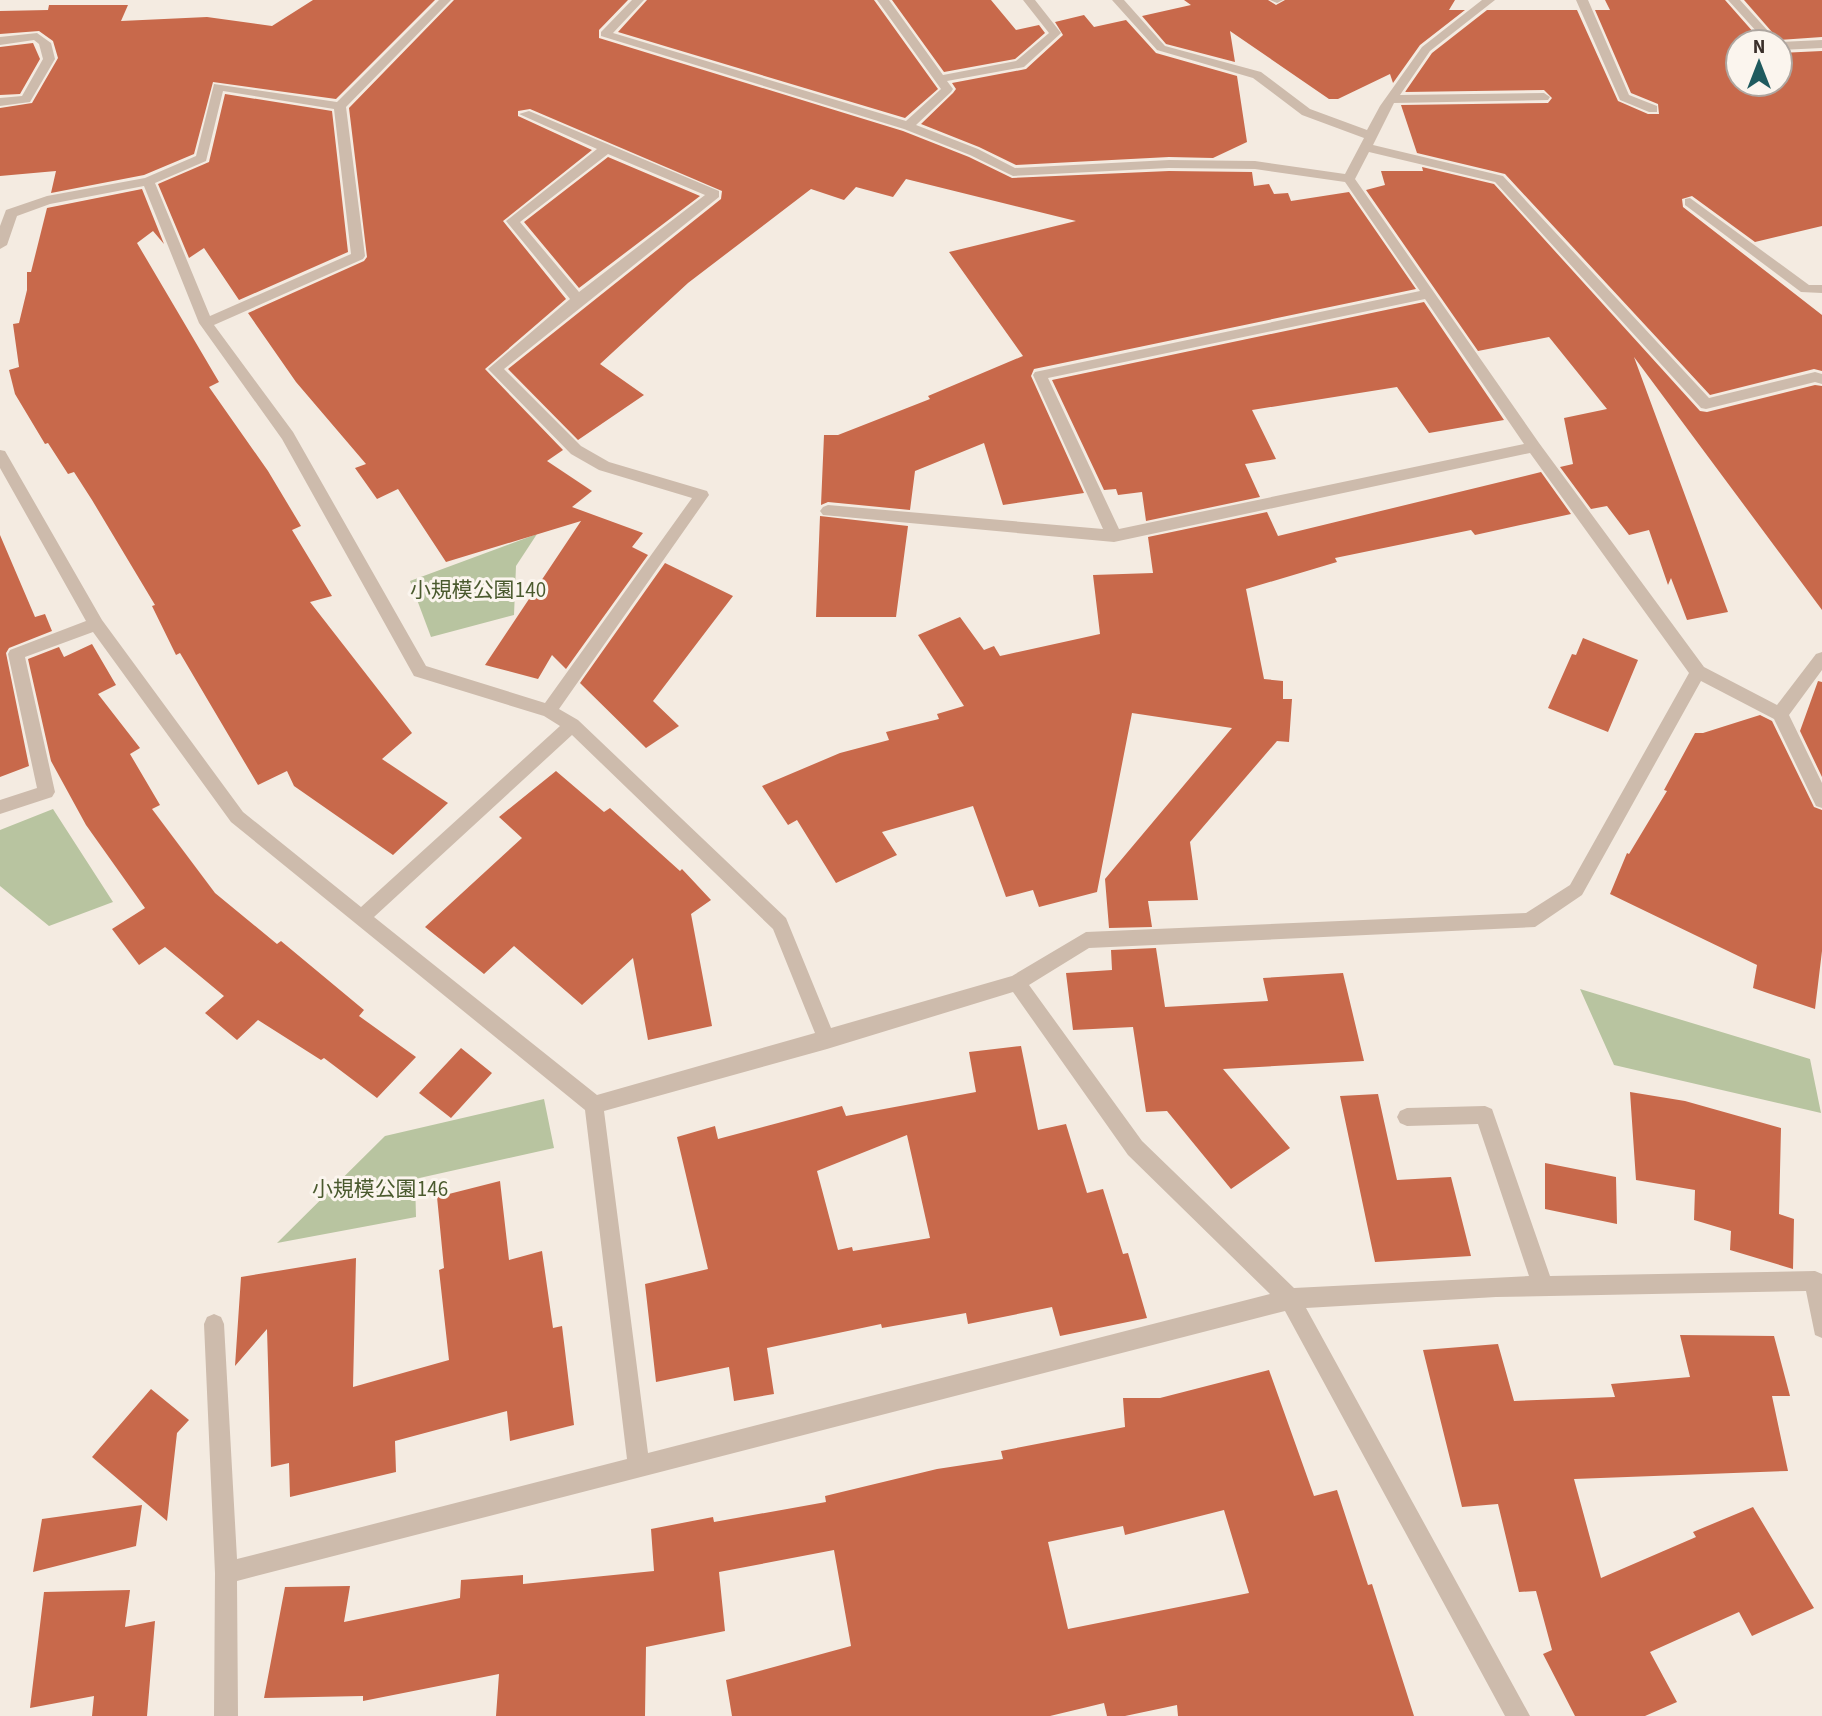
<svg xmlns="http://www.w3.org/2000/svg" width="1822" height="1716" font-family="'Source Sans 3','Noto Sans JP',sans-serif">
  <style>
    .green { fill: #b8c4a0 }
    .building { fill: #c8694b; fill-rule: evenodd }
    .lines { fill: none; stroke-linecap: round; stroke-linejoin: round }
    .street { fill: #cdbbac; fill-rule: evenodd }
    .labels { text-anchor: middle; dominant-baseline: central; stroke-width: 6; stroke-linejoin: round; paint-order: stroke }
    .park-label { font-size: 21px; fill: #4a5a2e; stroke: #fbf5ee }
  </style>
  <rect width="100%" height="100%" fill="#f4ebe1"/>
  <!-- green -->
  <path class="green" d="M 537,534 L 516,566 L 514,615 L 431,637 L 410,581 Z
    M 53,809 L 113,902 L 49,926 L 0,886 L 0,830 Z
    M 1580,989 L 1810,1059 L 1821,1113 L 1614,1065 Z
    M 544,1099 L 554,1148 L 415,1179 L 416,1217 L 277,1243 L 385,1136 Z"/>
  <!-- building -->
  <path class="building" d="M 313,0 L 435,0 L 336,99 L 213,82 L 194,154 L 144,175 L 51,193 L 56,171 L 0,176 L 0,108 L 32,103 L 58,58 L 53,41 L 39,31 L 0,34 L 0,11 L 48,10 L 49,5 L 128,5 L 121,21 L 207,17 L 272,26 Z
    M 454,0 L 628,0 L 599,30 L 599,38 L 903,131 L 969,157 L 1012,178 L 1169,171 L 1252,172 L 1254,186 L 1269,184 L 1274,194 L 1288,193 L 1291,201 L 1349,192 L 1416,289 L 1034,369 L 1031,376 L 1084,493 L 1003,505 L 984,443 L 915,471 L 910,510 L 828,502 L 821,505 L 824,435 L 838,435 L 930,399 L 928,396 L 1023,356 L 949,252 L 1076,221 L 906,179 L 893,197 L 856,187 L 844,200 L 811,189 L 688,283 L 600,364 L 644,395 L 578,440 L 508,369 L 721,199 L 722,191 L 530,109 L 518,111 L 518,116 L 592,150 L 503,221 L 566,299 L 485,369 L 563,450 L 547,461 L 592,491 L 572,507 L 643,533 L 632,547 L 648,555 L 566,669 L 552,655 L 538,679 L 485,665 L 581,521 L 446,562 L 398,489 L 377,499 L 355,468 L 366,464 L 296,382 L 248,313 L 364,261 L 367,257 L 349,108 Z
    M 647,0 L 874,0 L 938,89 L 905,118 L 618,32 Z
    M 892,0 L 991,0 L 1016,30 L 1039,25 L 1045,33 L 1015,59 L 944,72 Z
    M 1184,0 L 1268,0 L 1276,5 L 1285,0 L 1455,0 L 1449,10 L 1465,10 L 1420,45 L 1393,83 L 1390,74 L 1338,99 L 1329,99 L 1230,31 L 1235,62 L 1166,44 L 1142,16 L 1191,5 Z
    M 1605,0 L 1725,0 L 1762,42 L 1738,42 L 1738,84 L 1780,84 L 1780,53 L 1822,51 L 1822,226 L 1755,242 L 1692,196 L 1682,199 L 1683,207 L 1822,315 L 1822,371 L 1814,369 L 1710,395 L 1505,174 L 1417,153 L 1401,105 L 1548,103 L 1552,98 L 1544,90 L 1405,92 L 1432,53 L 1487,10 L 1577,10 L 1618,101 L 1648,114 L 1659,114 L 1658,104 L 1631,93 L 1595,10 L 1610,10 Z
    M 1744,0 L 1822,0 L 1822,37 L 1779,40 Z
    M 1084,15 L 1094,27 L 1126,20 L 1156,53 L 1237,76 L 1247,142 L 1213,158 L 1169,157 L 1016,165 L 979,147 L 921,124 L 953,93 L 956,89 L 952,83 L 1026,69 L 1063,35 L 1055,22 Z
    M 33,43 L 40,59 L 20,94 L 0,95 L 0,47 Z
    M 225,94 L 332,111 L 348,252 L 239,300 L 204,248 L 189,258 L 158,184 L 209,162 Z
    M 608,157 L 700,196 L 579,288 L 524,222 Z
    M 1422,167 L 1494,184 L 1700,411 L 1707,412 L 1815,385 L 1822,386 L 1822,610 L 1634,357 L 1728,612 L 1687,620 L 1671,578 L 1668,585 L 1649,530 L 1629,535 L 1607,506 L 1591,509 L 1560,467 L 1573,464 L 1564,418 L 1607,409 L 1549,337 L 1478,351 L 1366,190 L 1385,185 L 1381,171 L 1423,171 Z
    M 142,189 L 164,244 L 153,231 L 137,243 L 219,382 L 209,387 L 268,471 L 301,526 L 292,530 L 332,596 L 310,602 L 412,733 L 382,759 L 448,803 L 393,855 L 294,786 L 287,771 L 258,785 L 180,653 L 176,655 L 152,606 L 155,605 L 92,500 L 74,472 L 68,474 L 48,443 L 45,444 L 15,394 L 9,370 L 19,367 L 13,324 L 19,323 L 27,290 L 27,272 L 31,272 L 47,208 Z
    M 1424,302 L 1504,420 L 1429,433 L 1397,387 L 1252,410 L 1276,459 L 1245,464 L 1260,497 L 1146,521 L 1142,492 L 1118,495 L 1116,489 L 1104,490 L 1052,380 Z
    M 1541,472 L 1571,514 L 1475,535 L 1471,530 L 1335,558 L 1337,562 L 1246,589 L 1264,679 L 1283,681 L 1283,699 L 1292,699 L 1289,742 L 1277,741 L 1190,842 L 1198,900 L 1148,901 L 1152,927 L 1109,928 L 1105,879 L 1232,728 L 1132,713 L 1097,892 L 1039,907 L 1033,890 L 1006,897 L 973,806 L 882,832 L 897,855 L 836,883 L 797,820 L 788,825 L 762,786 L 840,753 L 889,740 L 886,732 L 939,719 L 937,714 L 964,706 L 918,635 L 960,617 L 984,650 L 994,646 L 1000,656 L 1100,634 L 1093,575 L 1153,573 L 1148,537 L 1267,512 L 1278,536 Z
    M 820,516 L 908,526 L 896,617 L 816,617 Z
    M 0,535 L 35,617 L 45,614 L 52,631 L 9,648 L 6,653 L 29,766 L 0,777 Z
    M 665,563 L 733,596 L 653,701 L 679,726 L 646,748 L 580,683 Z
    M 1583,638 L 1638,660 L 1608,732 L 1548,708 L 1572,654 L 1576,655 Z
    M 92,644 L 116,685 L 98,694 L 140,748 L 130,754 L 160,805 L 152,809 L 215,893 L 277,944 L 281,941 L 364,1010 L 359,1016 L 416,1057 L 377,1098 L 324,1058 L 321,1060 L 258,1020 L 237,1040 L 205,1013 L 224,996 L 165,947 L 139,965 L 112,929 L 145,908 L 86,825 L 51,761 L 28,659 L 59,647 L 64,657 Z
    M 1818,681 L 1822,682 L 1822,777 L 1800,731 Z
    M 1760,715 L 1772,721 L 1814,807 L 1822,810 L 1822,951 L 1815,1009 L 1753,988 L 1757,965 L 1610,894 L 1627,853 L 1629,854 L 1667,791 L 1664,790 L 1695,733 L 1703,733 Z
    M 556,771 L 604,812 L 610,808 L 680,871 L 682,869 L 711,900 L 691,914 L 712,1026 L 648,1040 L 633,958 L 582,1005 L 514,946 L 484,974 L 425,927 L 522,838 L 499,817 Z
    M 1156,948 L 1165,1007 L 1268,1001 L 1263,978 L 1343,973 L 1364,1061 L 1223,1069 L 1290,1148 L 1231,1189 L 1167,1111 L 1146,1112 L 1133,1027 L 1073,1030 L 1066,973 L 1112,970 L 1111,950 Z
    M 1021,1046 L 1038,1130 L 1066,1124 L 1087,1193 L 1103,1189 L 1123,1254 L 1128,1253 L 1147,1318 L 1060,1336 L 1052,1307 L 968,1324 L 966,1313 L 882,1328 L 881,1324 L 767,1348 L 774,1394 L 734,1401 L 729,1367 L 656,1382 L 645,1284 L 708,1269 L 677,1137 L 715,1126 L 718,1139 L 842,1106 L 846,1116 L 976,1092 L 969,1052 ZM 907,1135 L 930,1238 L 853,1251 L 852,1247 L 838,1250 L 817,1171 Z
    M 461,1048 L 492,1073 L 451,1118 L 419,1093 Z
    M 1630,1092 L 1685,1101 L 1781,1128 L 1779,1214 L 1794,1219 L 1793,1269 L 1730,1250 L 1731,1231 L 1694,1220 L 1695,1190 L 1636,1180 Z
    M 1378,1094 L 1397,1180 L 1451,1177 L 1471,1256 L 1375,1262 L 1340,1096 Z
    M 1545,1163 L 1616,1177 L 1617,1224 L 1545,1209 Z
    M 500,1181 L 509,1260 L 542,1251 L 553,1328 L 562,1326 L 574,1425 L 510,1441 L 507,1411 L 395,1441 L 396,1472 L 290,1497 L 289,1463 L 271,1467 L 267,1329 L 235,1366 L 241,1277 L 356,1258 L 353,1387 L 449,1360 L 439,1270 L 444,1268 L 437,1197 Z
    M 1680,1335 L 1774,1336 L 1790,1396 L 1772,1396 L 1788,1471 L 1574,1479 L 1601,1578 L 1696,1537 L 1693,1532 L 1753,1507 L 1814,1608 L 1752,1636 L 1739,1612 L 1650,1652 L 1677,1702 L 1645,1716 L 1575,1716 L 1543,1654 L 1552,1650 L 1536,1591 L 1519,1592 L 1498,1504 L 1462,1507 L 1423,1350 L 1498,1344 L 1514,1401 L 1615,1397 L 1611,1384 L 1690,1377 Z
    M 1269,1370 L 1314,1496 L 1337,1490 L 1368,1585 L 1372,1584 L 1414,1716 L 1178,1716 L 1177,1705 L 1125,1716 L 1107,1716 L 1104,1703 L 1050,1716 L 732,1716 L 726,1680 L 851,1646 L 834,1550 L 719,1572 L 725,1631 L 646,1647 L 645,1716 L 496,1716 L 499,1674 L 363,1701 L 363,1696 L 264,1698 L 285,1587 L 350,1586 L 344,1622 L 460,1598 L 461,1580 L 523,1575 L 523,1584 L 654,1571 L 651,1529 L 713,1517 L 714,1522 L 826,1502 L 825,1496 L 937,1469 L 1003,1459 L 1001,1451 L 1125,1427 L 1123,1398 L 1160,1398 ZM 1224,1510 L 1249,1593 L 1068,1629 L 1048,1542 L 1123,1526 L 1125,1535 Z
    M 151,1389 L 189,1420 L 177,1433 L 167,1521 L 92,1457 Z
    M 142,1505 L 136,1546 L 33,1572 L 42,1519 Z
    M 130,1590 L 125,1627 L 155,1621 L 147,1716 L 92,1716 L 94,1696 L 30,1708 L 44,1592 Z"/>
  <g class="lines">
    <!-- street -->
    <path class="street" d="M 439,0 L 451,0 L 346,107 L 365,256 L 363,259 L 214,325 L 293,432 L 426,666 L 545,703 L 692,498 L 599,470 L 571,454 L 488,369 L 570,299 L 506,221 L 597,149 L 519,114 L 529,111 L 719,191 L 719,197 L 504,369 L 581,446 L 609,462 L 707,491 L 709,495 L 559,709 L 578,720 L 786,918 L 831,1028 L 1012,976 L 1086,932 L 1526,913 L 1570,885 L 1689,673 L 1530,453 L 1114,542 L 823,515 L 820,511 L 823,507 L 828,505 L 1103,529 L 1033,375 L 1035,372 L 1420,291 L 1345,182 L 1255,169 L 1169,168 L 1013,176 L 970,155 L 904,129 L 601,36 L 601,32 L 632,0 L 644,0 L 613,33 L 906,121 L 941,89 L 877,0 L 889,0 L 943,75 L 1016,61 L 1049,33 L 1023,0 L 1035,0 L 1061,33 L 1059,35 L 1024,67 L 947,81 L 953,89 L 951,92 L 916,125 L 978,149 L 1015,168 L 1169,160 L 1255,161 L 1345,174 L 1364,138 L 1302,115 L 1253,78 L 1157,50 L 1112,0 L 1124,0 L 1165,46 L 1261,72 L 1310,109 L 1367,130 L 1380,106 L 1422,47 L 1482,0 L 1495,0 L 1430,51 L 1400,95 L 1544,93 L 1550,97 L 1548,100 L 1394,103 L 1373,145 L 1503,176 L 1709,398 L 1815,372 L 1822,374 L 1822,384 L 1815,382 L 1706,409 L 1701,408 L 1495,182 L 1369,152 L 1355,179 L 1539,443 L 1704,667 L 1777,705 L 1816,654 L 1822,652 L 1822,670 L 1789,715 L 1822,783 L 1822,808 L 1816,806 L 1774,719 L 1701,681 L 1582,895 L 1535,927 L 1089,948 L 1029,985 L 1142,1141 L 1294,1288 L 1529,1276 L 1478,1124 L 1407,1126 L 1400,1123 L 1397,1117 L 1400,1111 L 1407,1108 L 1485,1106 L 1492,1109 L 1550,1276 L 1815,1271 L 1822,1274 L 1822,1338 L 1815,1335 L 1806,1291 L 1496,1297 L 1306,1308 L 1530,1716 L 1505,1716 L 1285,1311 L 237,1581 L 238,1716 L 214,1716 L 215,1573 L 204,1324 L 207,1317 L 214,1314 L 221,1317 L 224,1324 L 237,1559 L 627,1459 L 585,1110 L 231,822 L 93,632 L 25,657 L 55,792 L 52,797 L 0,814 L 0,800 L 37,788 L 8,654 L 10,650 L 86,621 L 0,468 L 0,450 L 5,451 L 102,620 L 243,812 L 361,907 L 560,726 L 544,716 L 414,676 L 282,439 L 199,323 L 144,186 L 50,204 L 17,216 L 7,245 L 0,249 L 0,226 L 6,210 L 47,196 L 145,178 L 196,156 L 214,84 L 337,102 ZM 223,91 L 334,109 L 351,254 L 210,316 L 155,183 L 206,161 ZM 608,154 L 705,195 L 579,292 L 520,222 ZM 1425,299 L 1524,444 L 1119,529 L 1048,378 ZM 572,735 L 773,929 L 815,1033 L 597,1095 L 374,917 ZM 1013,992 L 1128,1155 L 1270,1294 L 648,1453 L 604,1111 L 827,1049 Z
      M 1270,0 L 1283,0 L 1277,3 Z
      M 1576,0 L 1588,0 L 1629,95 L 1657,106 L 1657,112 L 1649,112 L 1620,100 Z
      M 1728,0 L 1740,0 L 1778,42 L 1766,42 Z
      M 37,33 L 51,43 L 55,59 L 30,102 L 0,106 L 0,98 L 22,96 L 43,59 L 39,44 L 34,40 L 0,45 L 0,37 Z
      M 1822,40 L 1822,48 L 1780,50 L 1780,42 Z
      M 1690,198 L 1809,285 L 1822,285 L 1822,293 L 1801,292 L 1685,205 L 1685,199 Z"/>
  </g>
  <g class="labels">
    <!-- park labels -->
    <g class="park-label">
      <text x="478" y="590">小規模公園140</text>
      <text x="380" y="1189">小規模公園146</text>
    </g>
  </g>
  <!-- north arrow -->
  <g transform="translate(1759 63)"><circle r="33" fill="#fbf5ee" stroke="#aea6a0" stroke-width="2"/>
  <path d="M0-5L12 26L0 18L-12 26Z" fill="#1f5a5e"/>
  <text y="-10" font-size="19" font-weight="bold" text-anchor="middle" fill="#3b302b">N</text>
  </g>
</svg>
